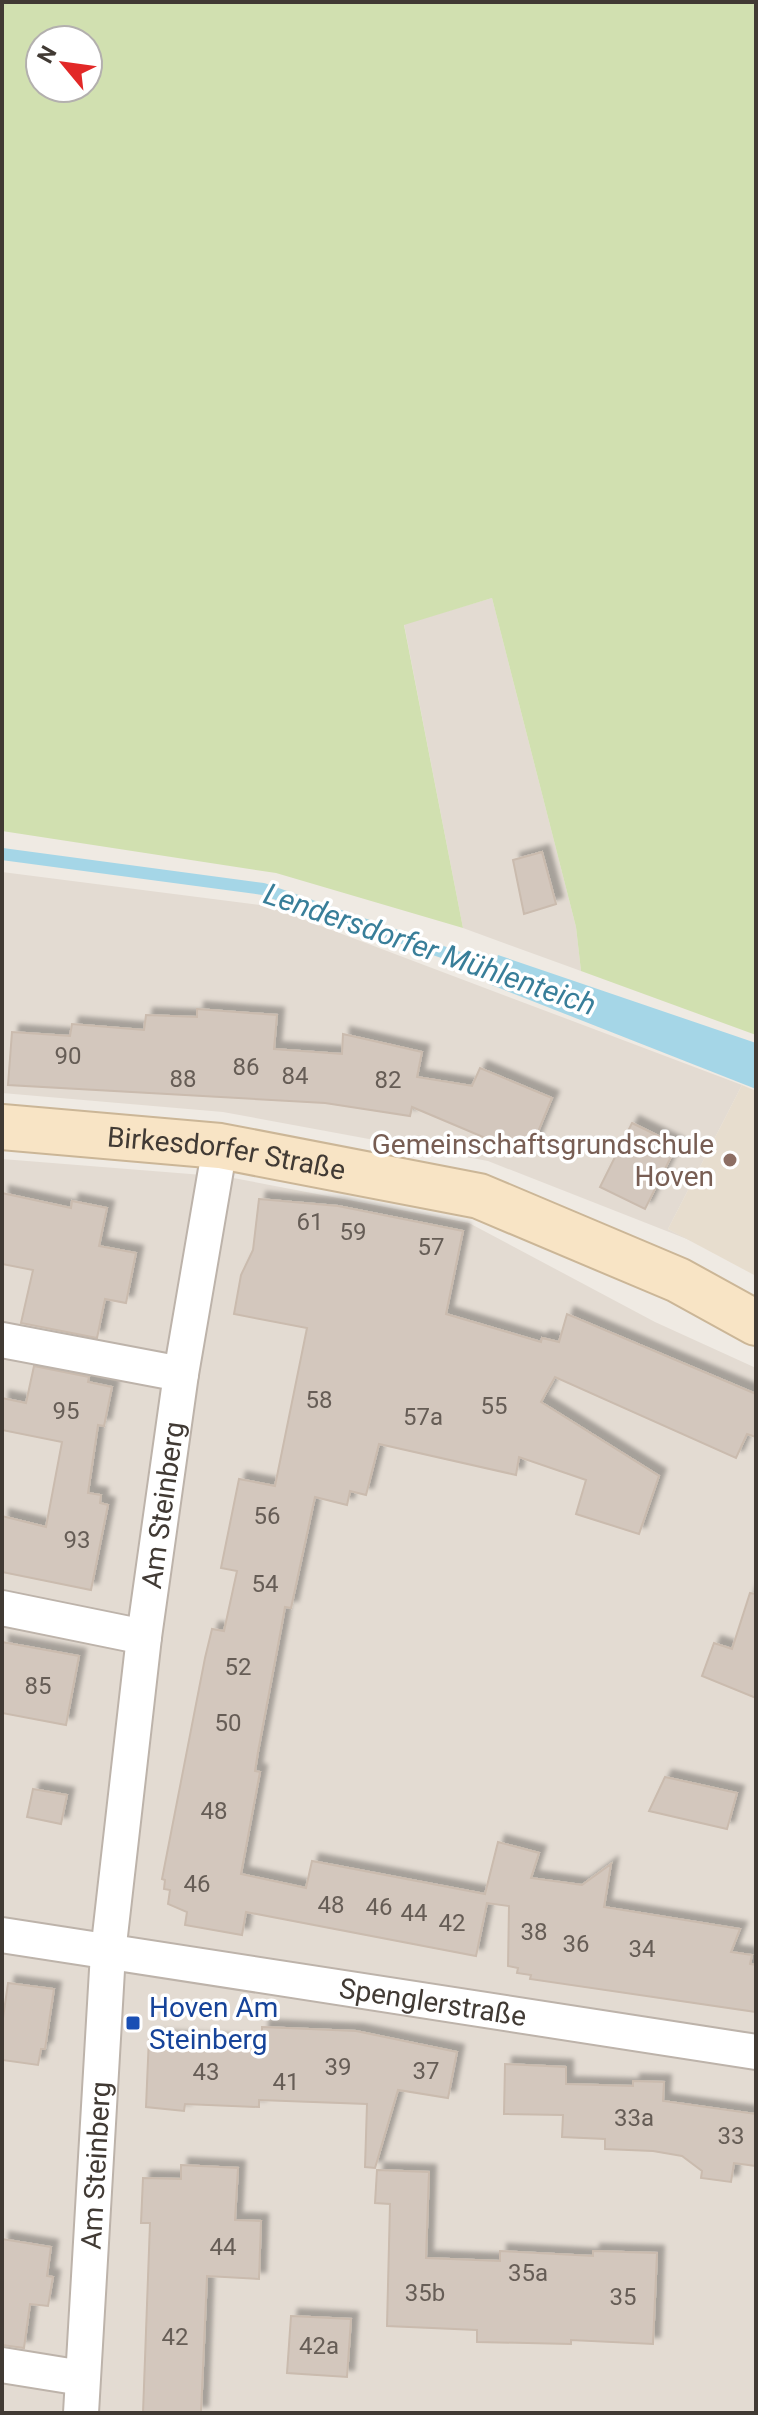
<svg xmlns="http://www.w3.org/2000/svg" width="758" height="2415" font-family="Roboto,sans-serif">
  <style>
    .residential { fill: #e3dbd2 }
    .education { fill: #e7ddce }
    .green { fill: #d1e0b0; fill-rule: evenodd }
    .water { fill: #a5d6e7 }
    .lines { fill: none; stroke-linecap: round; stroke-linejoin: round }
    .stream { stroke: #a5d6e7; stroke-width: 12 }
    .building { fill: #d3c7bd; stroke: #cabbae; stroke-width: 2; filter: url(#shadow) }
    .street-casing { stroke: #bdb3aa; stroke-width: 38 }
    .secondary-casing { stroke: #cbb697; stroke-width: 48 }
    .street { stroke: #fff; stroke-width: 34 }
    .secondary { stroke: #f8e4c5; stroke-width: 44 }
    .education-dot { fill: #8d6e63; stroke: #fff; stroke-width: 3 }
    .transit-dot { fill: #1a4fb4; stroke: #fff; stroke-width: 3 }
    .labels { text-anchor: middle; dominant-baseline: central; stroke-width: 7; stroke-linejoin: round; paint-order: stroke }
    .number-label { font-size: 24px; fill: #665d56 }
    .education-label { font-size: 28px; fill: #785e54; stroke: #fff; text-anchor: end }
    .street-label { font-size: 28px; fill: #413a34; stroke: #fff }
    .transit-label { font-size: 28px; fill: #164399; stroke: #fff; text-anchor: start }
    .water-label { font-size: 30px; font-style: italic; fill: #387e99; stroke: #fff }
  </style>
  <defs>
    <filter id="shadow"><feDropShadow dx="7" dy="-7" stdDeviation="2" flood-color="#0004"/></filter>
  </defs>
  <rect width="100%" height="100%" fill="#efeae3"/>
  <!-- residential -->
  <path class="residential" d="M 492,598 L 576,927 L 581,971 L 463,928 L 404,624 Z
    M 2,872 L 268,906 L 742,1085 L 668,1229 L 692,1241 L 488,1161 L 223,1112 L 2,1093 Z
    M 2,1159 L 228,1177 L 469,1223 L 655,1322 L 756,1368 L 756,2413 L 2,2413 Z"/>
  <!-- education -->
  <path class="education" d="M 742,1085 L 756,1091 L 756,1276 L 668,1229 Z"/>
  <!-- green -->
  <path class="green" d="M 2,2 L 756,2 L 756,1035 L 581,971 L 576,927 L 492,598 L 404,625 L 463,928 L 276,873 L 2,831 ZM 40,40 L 88,40 L 88,88 L 40,88 Z"/>
  <!-- water -->
  <path class="water" d="M 498,955 L 756,1043 L 756,1089 L 489,984 Z"/>
  <g class="lines">
    <!-- stream -->
    <path class="stream" d="M 2,854 L 263,889 L 508,975"/>
  </g>
  <!-- building -->
  <path class="building" d="M 542,852 L 556,904 L 524,914 L 513,860 Z
    M 197,1009 L 277,1015 L 274,1049 L 342,1054 L 343,1034 L 422,1052 L 417,1077 L 472,1086 L 480,1068 L 552,1098 L 528,1156 L 412,1107 L 410,1116 L 325,1103 L 8,1085 L 12,1032 L 70,1036 L 72,1024 L 144,1030 L 146,1015 L 197,1017 Z
    M 632,1123 L 677,1145 L 645,1209 L 600,1187 Z
    M 2,1193 L 71,1208 L 72,1201 L 107,1208 L 99,1246 L 136,1253 L 126,1303 L 105,1299 L 97,1338 L 21,1323 L 33,1270 L 2,1264 Z
    M 259,1199 L 338,1206 L 463,1231 L 446,1314 L 541,1342 L 542,1338 L 559,1342 L 567,1314 L 756,1394 L 756,1437 L 747,1434 L 736,1458 L 555,1377 L 541,1402 L 659,1476 L 639,1534 L 576,1514 L 586,1480 L 519,1457 L 516,1475 L 379,1444 L 366,1495 L 350,1491 L 347,1505 L 315,1497 L 291,1608 L 285,1607 L 282,1624 L 258,1752 L 255,1771 L 260,1772 L 241,1874 L 306,1888 L 312,1861 L 485,1894 L 498,1842 L 539,1853 L 531,1878 L 582,1885 L 611,1864 L 604,1907 L 740,1929 L 731,1952 L 752,1955 L 750,1964 L 756,1965 L 756,2012 L 530,1979 L 531,1975 L 517,1973 L 518,1968 L 508,1966 L 509,1906 L 487,1903 L 476,1956 L 246,1912 L 242,1935 L 185,1925 L 187,1912 L 168,1904 L 170,1890 L 164,1889 L 165,1880 L 162,1879 L 205,1658 L 212,1629 L 224,1631 L 237,1571 L 221,1568 L 239,1479 L 275,1486 L 307,1328 L 234,1314 L 241,1275 L 253,1250 Z
    M 34,1366 L 89,1377 L 88,1382 L 112,1387 L 104,1426 L 98,1425 L 88,1493 L 101,1495 L 100,1503 L 108,1505 L 91,1590 L 2,1572 L 2,1516 L 46,1527 L 62,1442 L 2,1430 L 2,1398 L 26,1403 Z
    M 750,1593 L 756,1594 L 756,1698 L 702,1676 L 714,1643 L 732,1649 Z
    M 2,1642 L 79,1656 L 66,1725 L 2,1713 Z
    M 665,1777 L 737,1793 L 727,1829 L 649,1811 Z
    M 33,1789 L 67,1795 L 61,1824 L 27,1817 Z
    M 8,1983 L 54,1989 L 45,2049 L 41,2049 L 38,2065 L 2,2060 L 2,2025 Z
    M 262,2027 L 356,2031 L 457,2052 L 448,2098 L 398,2090 L 375,2168 L 365,2167 L 367,2104 L 259,2100 L 259,2107 L 185,2104 L 184,2111 L 146,2107 L 149,2037 L 262,2043 Z
    M 505,2064 L 566,2067 L 566,2084 L 633,2086 L 633,2081 L 664,2082 L 663,2101 L 756,2114 L 756,2166 L 734,2163 L 731,2182 L 701,2178 L 702,2171 L 682,2156 L 653,2151 L 605,2149 L 605,2139 L 562,2137 L 563,2115 L 504,2114 Z
    M 181,2165 L 238,2168 L 235,2220 L 261,2221 L 259,2279 L 207,2276 L 201,2413 L 143,2413 L 150,2223 L 141,2223 L 143,2178 L 181,2179 Z
    M 377,2170 L 429,2172 L 426,2258 L 500,2261 L 500,2251 L 593,2256 L 593,2251 L 657,2253 L 653,2344 L 571,2340 L 571,2344 L 477,2342 L 477,2330 L 387,2326 L 390,2204 L 375,2203 Z
    M 2,2239 L 51,2247 L 47,2276 L 53,2277 L 48,2306 L 30,2304 L 24,2348 L 2,2345 Z
    M 291,2316 L 351,2319 L 347,2377 L 287,2373 Z"/>
  <g class="lines">
    <defs>
      <g id="street">
        <path d="M 2,1340 L 181,1374"/>
        <path d="M 2,1608 L 144,1637"/>
        <path id="s1" d="M 2,1935 L 756,2052"/>
        <path d="M 2,2365 L 82,2378"/>
        <path id="s2" d="M 81,2413 L 108,1953 L 144,1637 L 181,1374 L 220,1146"/>
      </g>
      <g id="secondary">
        <path id="s3" d="M 2,1127 L 220,1146 L 479,1196 L 678,1280 L 756,1323"/>
      </g>
    </defs>
    <!-- street casing -->
    <use href="#street" class="street-casing"/>
    <!-- secondary casing -->
    <use href="#secondary" class="secondary-casing"/>
    <!-- street -->
    <use href="#street" class="street"/>
    <!-- secondary -->
    <use href="#secondary" class="secondary"/>
  </g>
  <!-- markers -->
  <circle class="education-dot" cx="730" cy="1160" r="8"/>
  <rect class="transit-dot" x="125" y="2015" width="16" height="16" rx="4"/>
  <g class="labels">
    <!-- number labels -->
    <g class="number-label">
      <text x="68" y="1056">90</text>
      <text x="246" y="1067">86</text>
      <text x="295" y="1076">84</text>
      <text x="183" y="1079">88</text>
      <text x="388" y="1080">82</text>
      <text x="310" y="1222">61</text>
      <text x="353" y="1232">59</text>
      <text x="431" y="1247">57</text>
      <text x="319" y="1400">58</text>
      <text x="494" y="1406">55</text>
      <text x="66" y="1411">95</text>
      <text x="423" y="1417">57a</text>
      <text x="267" y="1516">56</text>
      <text x="77" y="1540">93</text>
      <text x="265" y="1584">54</text>
      <text x="238" y="1667">52</text>
      <text x="38" y="1686">85</text>
      <text x="228" y="1723">50</text>
      <text x="214" y="1811">48</text>
      <text x="197" y="1884">46</text>
      <text x="331" y="1905">48</text>
      <text x="379" y="1907">46</text>
      <text x="414" y="1913">44</text>
      <text x="452" y="1923">42</text>
      <text x="534" y="1932">38</text>
      <text x="576" y="1944">36</text>
      <text x="642" y="1949">34</text>
      <text x="338" y="2067">39</text>
      <text x="426" y="2071">37</text>
      <text x="206" y="2072">43</text>
      <text x="286" y="2082">41</text>
      <text x="634" y="2118">33a</text>
      <text x="731" y="2136">33</text>
      <text x="223" y="2247">44</text>
      <text x="528" y="2273">35a</text>
      <text x="425" y="2293">35b</text>
      <text x="623" y="2297">35</text>
      <text x="175" y="2337">42</text>
      <text x="319" y="2346">42a</text>
    </g>
    <!-- education labels -->
    <g class="education-label">
      <text x="714" y="1144">Gemeinschaftsgrundschule<tspan x="714" dy="32">Hoven</tspan></text>
    </g>
    <!-- street labels -->
    <g class="street-label">
      <text stroke="none"><textPath href="#s3" startOffset="226">Birkesdorfer Straße</textPath></text>
      <text stroke="none"><textPath href="#s2" startOffset="912">Am Steinberg</textPath></text>
      <text stroke="none"><textPath href="#s1" startOffset="436">Spenglerstraße</textPath></text>
      <text stroke="none"><textPath href="#s2" startOffset="248">Am Steinberg</textPath></text>
    </g>
    <!-- transit labels -->
    <g class="transit-label">
      <text x="149" y="2007">Hoven Am<tspan x="149" dy="32">Steinberg</tspan></text>
    </g>
    <!-- water labels -->
    <g class="water-label">
      <text transform="translate(430 949) rotate(19)">Lendersdorfer Mühlenteich</text>
    </g>
  </g>
  <!-- border -->
  <rect width="758" height="2415" fill="none" stroke="#413a34" stroke-width="8"/>
  <!-- north arrow -->
  <g transform="translate(64 64) rotate(299)"><circle r="38" fill="#ffffff" stroke="#b3b0ae" stroke-width="2"/>
  <path d="M0-6L14 30L0 20L-14 30Z" fill="#e22827"/>
  <text y="-12" font-size="22" font-weight="bold" text-anchor="middle" fill="#413a34">N</text>
  </g>
</svg>
